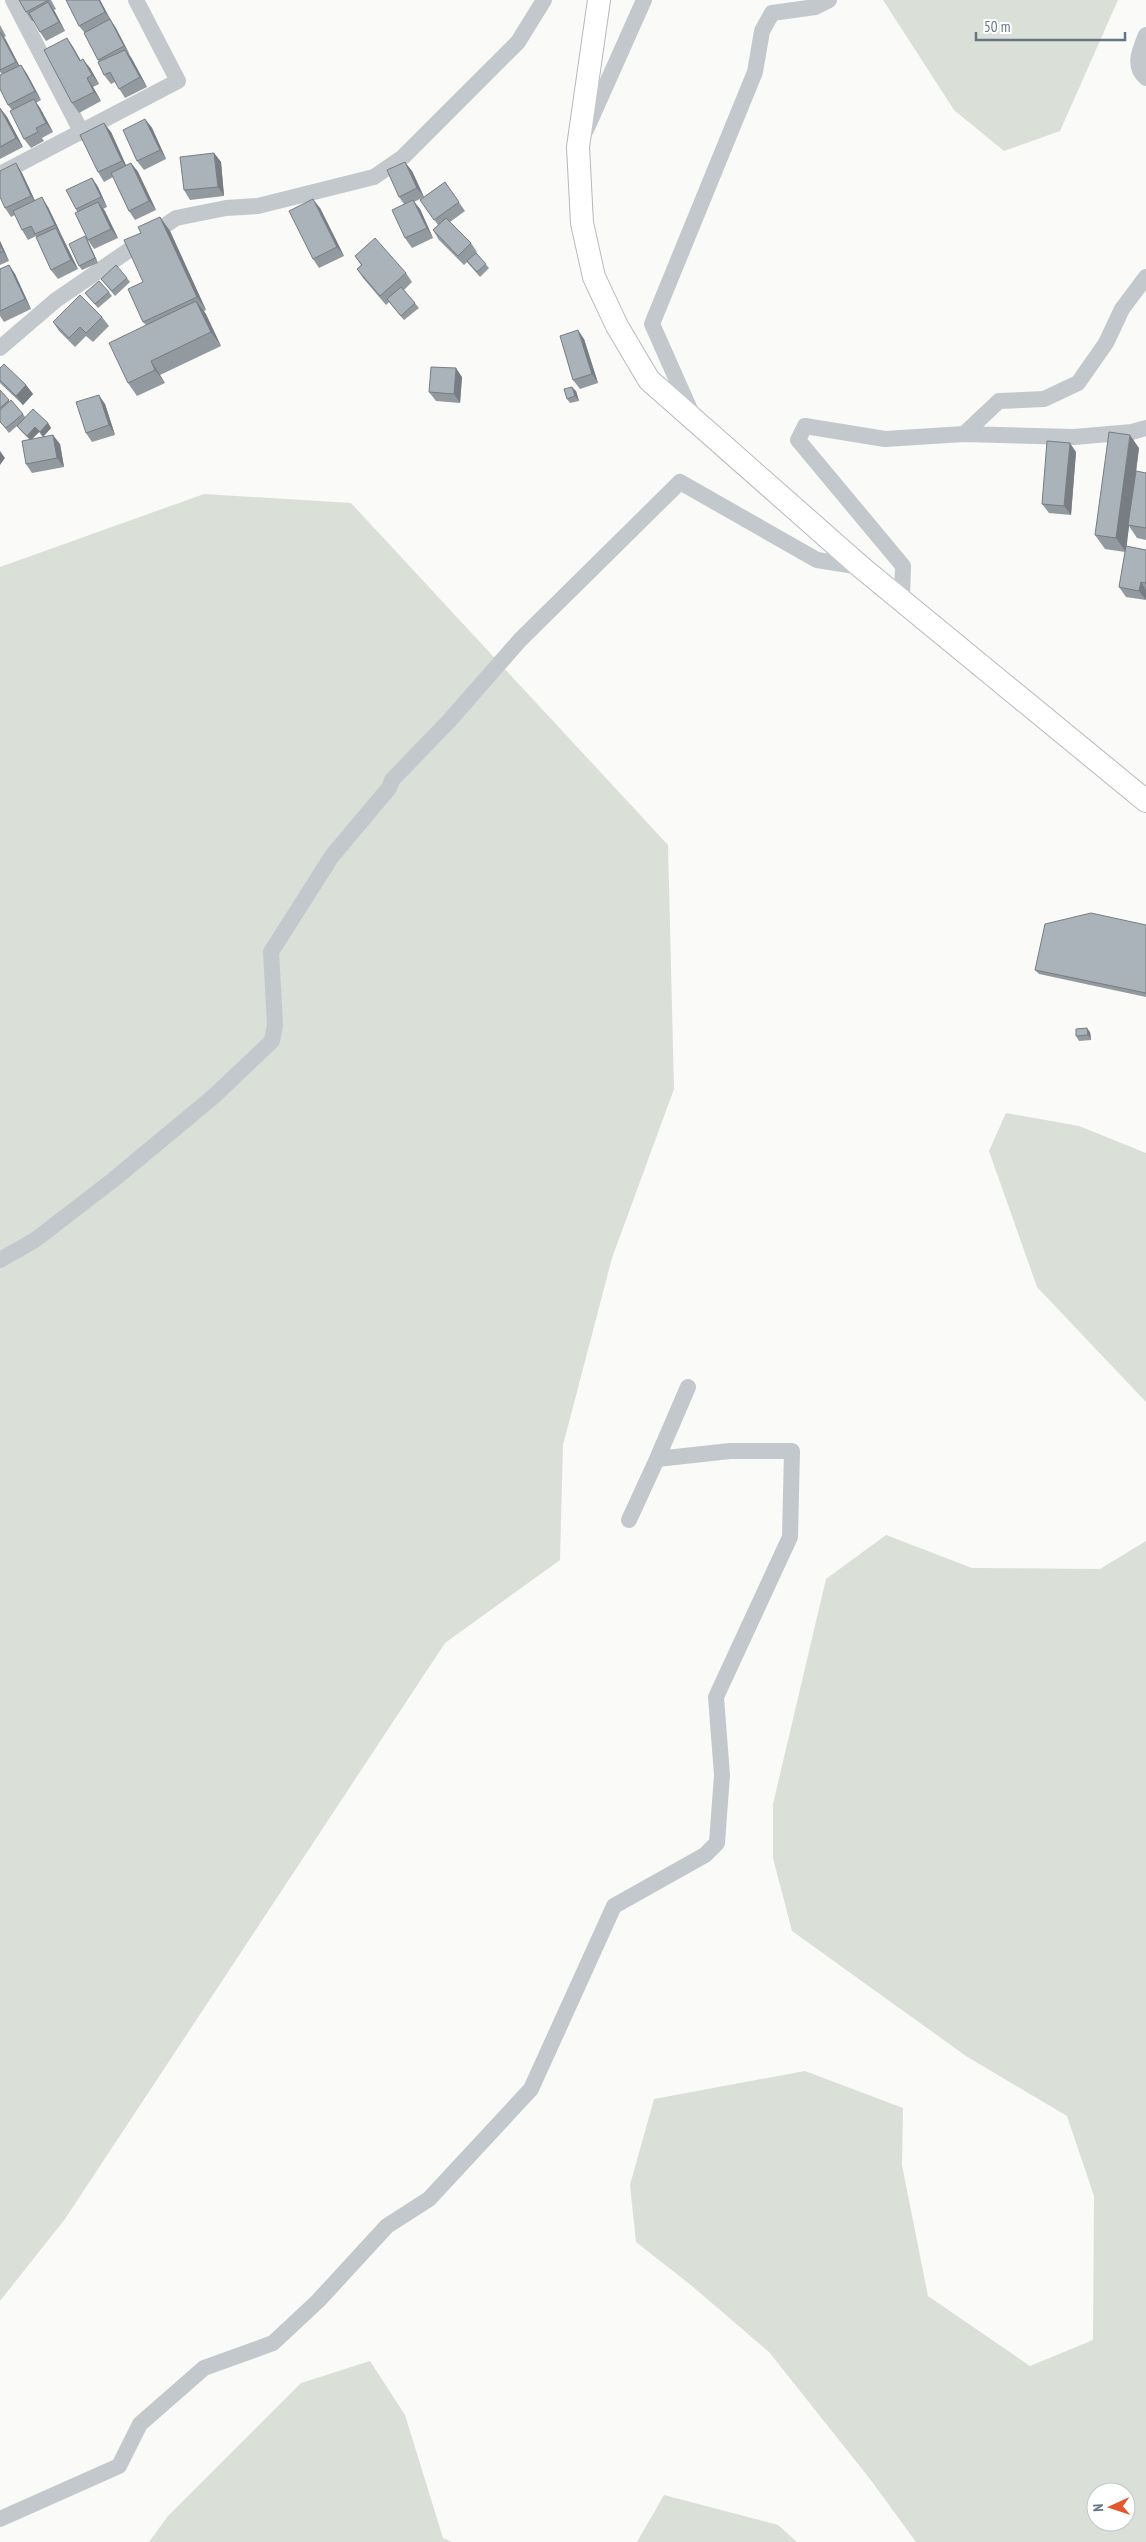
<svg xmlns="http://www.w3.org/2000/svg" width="1146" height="2542" font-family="'PT Sans Narrow',sans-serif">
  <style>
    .green { fill: #dadfd7; fill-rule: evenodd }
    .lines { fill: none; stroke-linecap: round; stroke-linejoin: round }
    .secondary-casing { stroke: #b3babf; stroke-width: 24 }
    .street { stroke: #c3c8cc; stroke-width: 16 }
    .secondary { stroke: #fff; stroke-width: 22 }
    .wall { fill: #929a9f }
    .shaded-wall { fill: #777d82 }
    .building { fill: #aab3b9; stroke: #777d82 }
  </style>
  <rect width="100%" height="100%" fill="#fafaf8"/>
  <!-- green -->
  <path class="green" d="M 883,0 L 1118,0 L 1060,131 L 1004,151 L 954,110 Z
    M 204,494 L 351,503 L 668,845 L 674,1089 L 612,1258 L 563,1445 L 560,1560 L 445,1643 L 65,2219 L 0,2301 L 0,567 Z
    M 1006,1113 L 1079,1126 L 1146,1153 L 1146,1402 L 1037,1287 L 989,1151 Z
    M 886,1535 L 972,1568 L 1100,1569 L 1146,1541 L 1146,2542 L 916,2542 L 870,2479 L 769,2352 L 692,2286 L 636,2242 L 630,2185 L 654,2099 L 805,2071 L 903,2108 L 902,2165 L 928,2296 L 1030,2366 L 1093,2340 L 1094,2196 L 1067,2116 L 966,2056 L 792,1931 L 773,1858 L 773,1804 L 826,1579 ZM 1096,2492 L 1126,2492 L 1126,2522 L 1096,2522 Z
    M 370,2361 L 405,2415 L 443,2538 L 452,2542 L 149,2542 L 168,2516 L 301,2383 Z
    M 664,2495 L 778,2525 L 797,2542 L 637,2542 Z"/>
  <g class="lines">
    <defs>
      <path id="secondary" d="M 599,0 L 578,147 L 582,223 L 594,277 L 617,326 L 649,380 L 861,567 L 1146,801"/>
    </defs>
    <!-- secondary casing -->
    <use href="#secondary" class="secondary-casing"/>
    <!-- street -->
    <path class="street" d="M 13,0 L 82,133
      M 1146,35 C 1140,50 1132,66 1146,78
      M 586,130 L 644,0
      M 0,174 L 178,81 L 136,0
      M 0,348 L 56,300 L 176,218 L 226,208 L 258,206 L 374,177 L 403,157 L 518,42 L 544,0
      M 692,414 L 652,324 L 755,72 L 762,31 L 772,13 L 815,7 L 829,0
      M 964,434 L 999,401 L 1044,399 L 1078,383 L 1106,343 L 1122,309 L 1146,277
      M 902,599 L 903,566 L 798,440 L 805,426 L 885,439 L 964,434 L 1074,437 L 1132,432 L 1146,428
      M 0,1260 L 35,1240 L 113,1180 L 213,1097 L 272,1041 L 275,1025 L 271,952 L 332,856 L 389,788 L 392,780 L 449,721 L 520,640 L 680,482 L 817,560 L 861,567
      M 657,1459 L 688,1387
      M 0,2519 L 119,2466 L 140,2424 L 204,2368 L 273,2343 L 318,2301 L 387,2226 L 429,2199 L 531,2089 L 614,1906 L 705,1855 L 717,1843 L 722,1775 L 716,1697 L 790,1537 L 792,1451 L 730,1451 L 657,1459 L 629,1520"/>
    <!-- secondary -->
    <use href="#secondary" class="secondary"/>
  </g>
  <!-- wall -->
  <path class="wall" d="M 19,0 L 51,0 L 56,9 L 54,10 L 65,31 L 46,41 L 40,32 L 34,21 L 32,21 L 26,12 Z
    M 100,0 L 147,87 L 125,98 L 115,82 L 111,84 L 104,75 L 99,62 L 84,32 L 79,26 Z
    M 0,25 L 6,36 L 4,37 L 19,65 L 21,65 L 27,74 L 41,100 L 36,103 L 40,108 L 53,132 L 42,138 L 44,141 L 31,148 L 24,139 L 12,110 L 8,105 L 2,74 L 0,72 Z
    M 67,38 L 73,47 L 81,61 L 90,68 L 99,84 L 93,87 L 101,101 L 79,113 L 72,103 Z
    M 0,108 L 7,117 L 23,147 L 0,159 Z
    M 145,119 L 152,128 L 166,159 L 144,170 L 137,161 Z
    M 111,132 L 126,165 L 131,163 L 138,172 L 156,210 L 135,220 L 129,211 L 113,177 L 104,182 L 98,172 Z
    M 214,153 L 221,162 L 224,196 L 190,200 L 184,190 Z
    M 412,171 L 424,197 L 445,182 L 465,211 L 450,222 L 471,243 L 477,252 L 476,253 L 489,268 L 480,277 L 467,262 L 464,265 L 439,240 L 433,230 L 438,225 L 420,200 L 424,197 L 414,202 L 420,209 L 433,238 L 412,248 L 405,238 L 404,204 L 399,197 Z
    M 22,173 L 35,201 L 48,207 L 78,269 L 58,279 L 51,270 L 36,236 L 28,240 L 22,230 L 15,215 L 11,217 L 5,208 Z
    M 92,178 L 98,187 L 107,207 L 103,209 L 118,238 L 94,249 L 88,240 L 77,212 L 76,209 Z
    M 320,208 L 344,256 L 319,268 L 313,259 Z
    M 160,217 L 170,231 L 206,310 L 204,311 L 221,346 L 160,375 L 165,383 L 137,396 L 128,383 L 146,325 L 143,322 L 143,282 L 141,233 Z
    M 0,241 L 9,261 L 0,265 Z
    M 88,241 L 98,263 L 82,270 L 79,266 Z
    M 355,256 L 406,273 L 412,282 L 404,290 L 419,308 L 404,320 L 389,302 L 386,305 L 363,278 L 357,269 L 361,265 Z
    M 9,265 L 15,274 L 31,309 L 4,322 L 0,316 L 0,269 Z
    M 127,278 L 130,282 L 115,296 L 101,279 Z
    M 109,292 L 112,296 L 98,308 L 85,293 Z
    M 102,317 L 109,326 L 93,342 L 86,336 L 75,347 L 59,331 L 53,322 Z
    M 584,339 L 598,383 L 580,389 L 573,380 Z
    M 0,368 L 26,385 L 33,394 L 23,405 L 0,383 Z
    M 462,377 L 460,403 L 436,401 L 429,392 Z
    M 0,390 L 10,402 L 23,414 L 25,417 L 48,423 L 51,428 L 43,437 L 39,432 L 32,439 L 60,444 L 64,467 L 32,473 L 26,464 L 30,440 L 20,430 L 17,426 L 9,433 L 0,422 Z
    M 576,391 L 579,401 L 570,403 L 567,399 Z
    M 105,404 L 115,435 L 92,442 L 86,433 Z
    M 1139,448 L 1136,472 L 1146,473 L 1146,540 L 1137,538 L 1129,526 L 1126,546 L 1146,550 L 1146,600 L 1126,597 L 1119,587 L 1125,552 L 1105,549 L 1095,535 Z
    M 1076,452 L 1071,515 L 1049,513 L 1042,504 Z
    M 1146,925 L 1146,997 L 1039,974 L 1035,970 Z
    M 1090,1032 L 1091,1040 L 1079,1041 L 1076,1036 Z"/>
  <!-- shaded-wall -->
  <path class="shaded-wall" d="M 99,0 L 100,0 L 111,21 L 105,12 Z
    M 48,2 L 55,12 L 65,31 L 59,22 Z
    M 110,19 L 116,28 L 130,55 L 124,46 Z
    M 0,31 L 6,40 L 22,71 L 16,62 Z
    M 67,38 L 73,47 L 86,70 L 80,61 Z
    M 125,50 L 132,59 L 147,87 L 140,77 Z
    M 83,59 L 90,68 L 99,84 L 92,75 Z
    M 21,65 L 27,74 L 41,100 L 35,91 Z
    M 87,78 L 93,87 L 101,101 L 94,92 Z
    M 34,99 L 40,108 L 53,132 L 46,123 Z
    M 0,108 L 7,117 L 23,147 L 16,138 Z
    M 145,119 L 152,128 L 166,159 L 160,150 Z
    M 104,123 L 111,132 L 128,170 L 122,161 Z
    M 214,153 L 221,162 L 224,196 L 218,187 Z
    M 405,162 L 412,171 L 424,197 L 417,188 Z
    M 16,163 L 22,173 L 37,205 L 31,196 Z
    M 131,163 L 138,172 L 156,210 L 149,201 Z
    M 92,178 L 98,187 L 107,207 L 101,197 Z
    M 42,197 L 48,207 L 61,234 L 55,225 Z
    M 313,199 L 320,208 L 344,256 L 337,247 Z
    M 413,200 L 420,209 L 433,238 L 427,228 Z
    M 98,202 L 105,211 L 118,238 L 111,229 Z
    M 160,217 L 170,231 L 206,310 L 197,297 Z
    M 56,228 L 62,237 L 78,269 L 71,260 Z
    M 85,236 L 88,241 L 98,263 L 95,258 Z
    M 0,241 L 9,261 L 3,251 L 0,245 Z
    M 9,265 L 15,274 L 31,309 L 25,299 Z
    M 196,301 L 206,314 L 221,346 L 211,332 Z
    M 578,330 L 584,339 L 598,383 L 592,374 Z
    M 151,361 L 160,375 L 165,383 L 155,370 Z
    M 456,368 L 462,377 L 460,403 L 454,394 Z
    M 26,385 L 33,394 L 23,405 L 16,396 Z
    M 572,387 L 576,391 L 579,401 L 575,396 Z
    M 99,395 L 105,404 L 115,435 L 109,425 Z
    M 48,423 L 51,428 L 43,437 L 40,432 Z
    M 35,427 L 39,432 L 31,440 L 27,436 Z
    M 53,435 L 60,444 L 64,467 L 57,458 Z
    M 1130,435 L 1139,448 L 1129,525 L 1128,525 L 1129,526 L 1126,552 L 1116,538 Z
    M 1070,443 L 1076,452 L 1071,515 L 1064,506 Z
    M 0,451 L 5,458 L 0,465 Z
    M 1141,582 L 1146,590 L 1146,600 L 1139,591 Z
    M 1087,1028 L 1090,1032 L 1091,1040 L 1088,1035 Z"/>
  <!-- building -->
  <path class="building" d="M 19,0 L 49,0 L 26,12 Z
    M 66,0 L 99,0 L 105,12 L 79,26 Z
    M 48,2 L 59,22 L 40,32 L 29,13 Z
    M 110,19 L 124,46 L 98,60 L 84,33 Z
    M 0,32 L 16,62 L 0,70 Z
    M 67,38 L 80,61 L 83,59 L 92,75 L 87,78 L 94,92 L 72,103 L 44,50 Z
    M 125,50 L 140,77 L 119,89 L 110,72 L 104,75 L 98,62 Z
    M 21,65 L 35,91 L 8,105 L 0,89 L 0,75 Z
    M 34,99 L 46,123 L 36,128 L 38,132 L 24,139 L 10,111 Z
    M 0,108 L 16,138 L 0,147 Z
    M 145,119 L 160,150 L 137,161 L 123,130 Z
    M 104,123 L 122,161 L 98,172 L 80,135 Z
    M 214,153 L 218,187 L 184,190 L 180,157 Z
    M 405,162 L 417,188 L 399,197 L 387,170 Z
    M 16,163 L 31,196 L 5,208 L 0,197 L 0,171 Z
    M 131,163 L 149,201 L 129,211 L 111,173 Z
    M 92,178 L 101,197 L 76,209 L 66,190 Z
    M 445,182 L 459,202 L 434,220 L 420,200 Z
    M 42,197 L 55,225 L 35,234 L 31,226 L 22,230 L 13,211 Z
    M 313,199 L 337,247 L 313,259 L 289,211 Z
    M 413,200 L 427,228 L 405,238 L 392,210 Z
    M 98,202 L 111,229 L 88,240 L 75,213 Z
    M 160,217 L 197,297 L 143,322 L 128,289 L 143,282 L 124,240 L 141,233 L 138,227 Z
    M 446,218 L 471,243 L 458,256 L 433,230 Z
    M 56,228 L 71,260 L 51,270 L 36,237 Z
    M 85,236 L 95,258 L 79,266 L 69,244 Z
    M 375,238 L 406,273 L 380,296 L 357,269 L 362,265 L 355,256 Z
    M 0,245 L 3,251 L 0,253 Z
    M 476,253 L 486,264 L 477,272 L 467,261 Z
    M 9,265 L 25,299 L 0,311 L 0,269 Z
    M 116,265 L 127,278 L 112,291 L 101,279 Z
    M 99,281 L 109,292 L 95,304 L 85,293 Z
    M 401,287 L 415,303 L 401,316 L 387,299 Z
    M 80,295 L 102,317 L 86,333 L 80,327 L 69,338 L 53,322 Z
    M 196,301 L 211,332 L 151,361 L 155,370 L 128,383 L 109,343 Z
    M 578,330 L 592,374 L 573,380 L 560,336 Z
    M 4,364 L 26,385 L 16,396 L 0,380 L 0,368 Z
    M 431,367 L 456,368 L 454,394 L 429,392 Z
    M 572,387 L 575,396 L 567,399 L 564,389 Z
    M 0,390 L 9,400 L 0,408 Z
    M 99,395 L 109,425 L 86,433 L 76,402 Z
    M 11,400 L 23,414 L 6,428 L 0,422 L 0,410 Z
    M 33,409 L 48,423 L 40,432 L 35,427 L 27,436 L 17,426 Z
    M 1109,432 L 1130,435 L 1116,538 L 1095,535 Z
    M 53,435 L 57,458 L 26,464 L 22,441 Z
    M 1047,441 L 1070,443 L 1064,506 L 1042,504 Z
    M 1136,471 L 1146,473 L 1146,528 L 1128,525 Z
    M 1126,546 L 1146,550 L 1146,583 L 1141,582 L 1139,591 L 1119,587 Z
    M 1091,913 L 1146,925 L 1146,993 L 1035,970 L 1045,924 Z
    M 1087,1028 L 1088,1035 L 1076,1036 L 1076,1029 Z"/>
  <!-- north arrow -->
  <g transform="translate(1111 2507) rotate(267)"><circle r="24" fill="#ffffff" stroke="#c1c8cd"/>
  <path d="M0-4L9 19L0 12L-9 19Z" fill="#e4572e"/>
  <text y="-8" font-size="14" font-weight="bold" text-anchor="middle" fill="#657683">N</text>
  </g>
  <!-- scale -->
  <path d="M976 32v8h149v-8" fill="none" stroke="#657683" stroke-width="2.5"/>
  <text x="984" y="32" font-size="15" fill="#657683" stroke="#ffffff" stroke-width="4" paint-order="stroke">50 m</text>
</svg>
